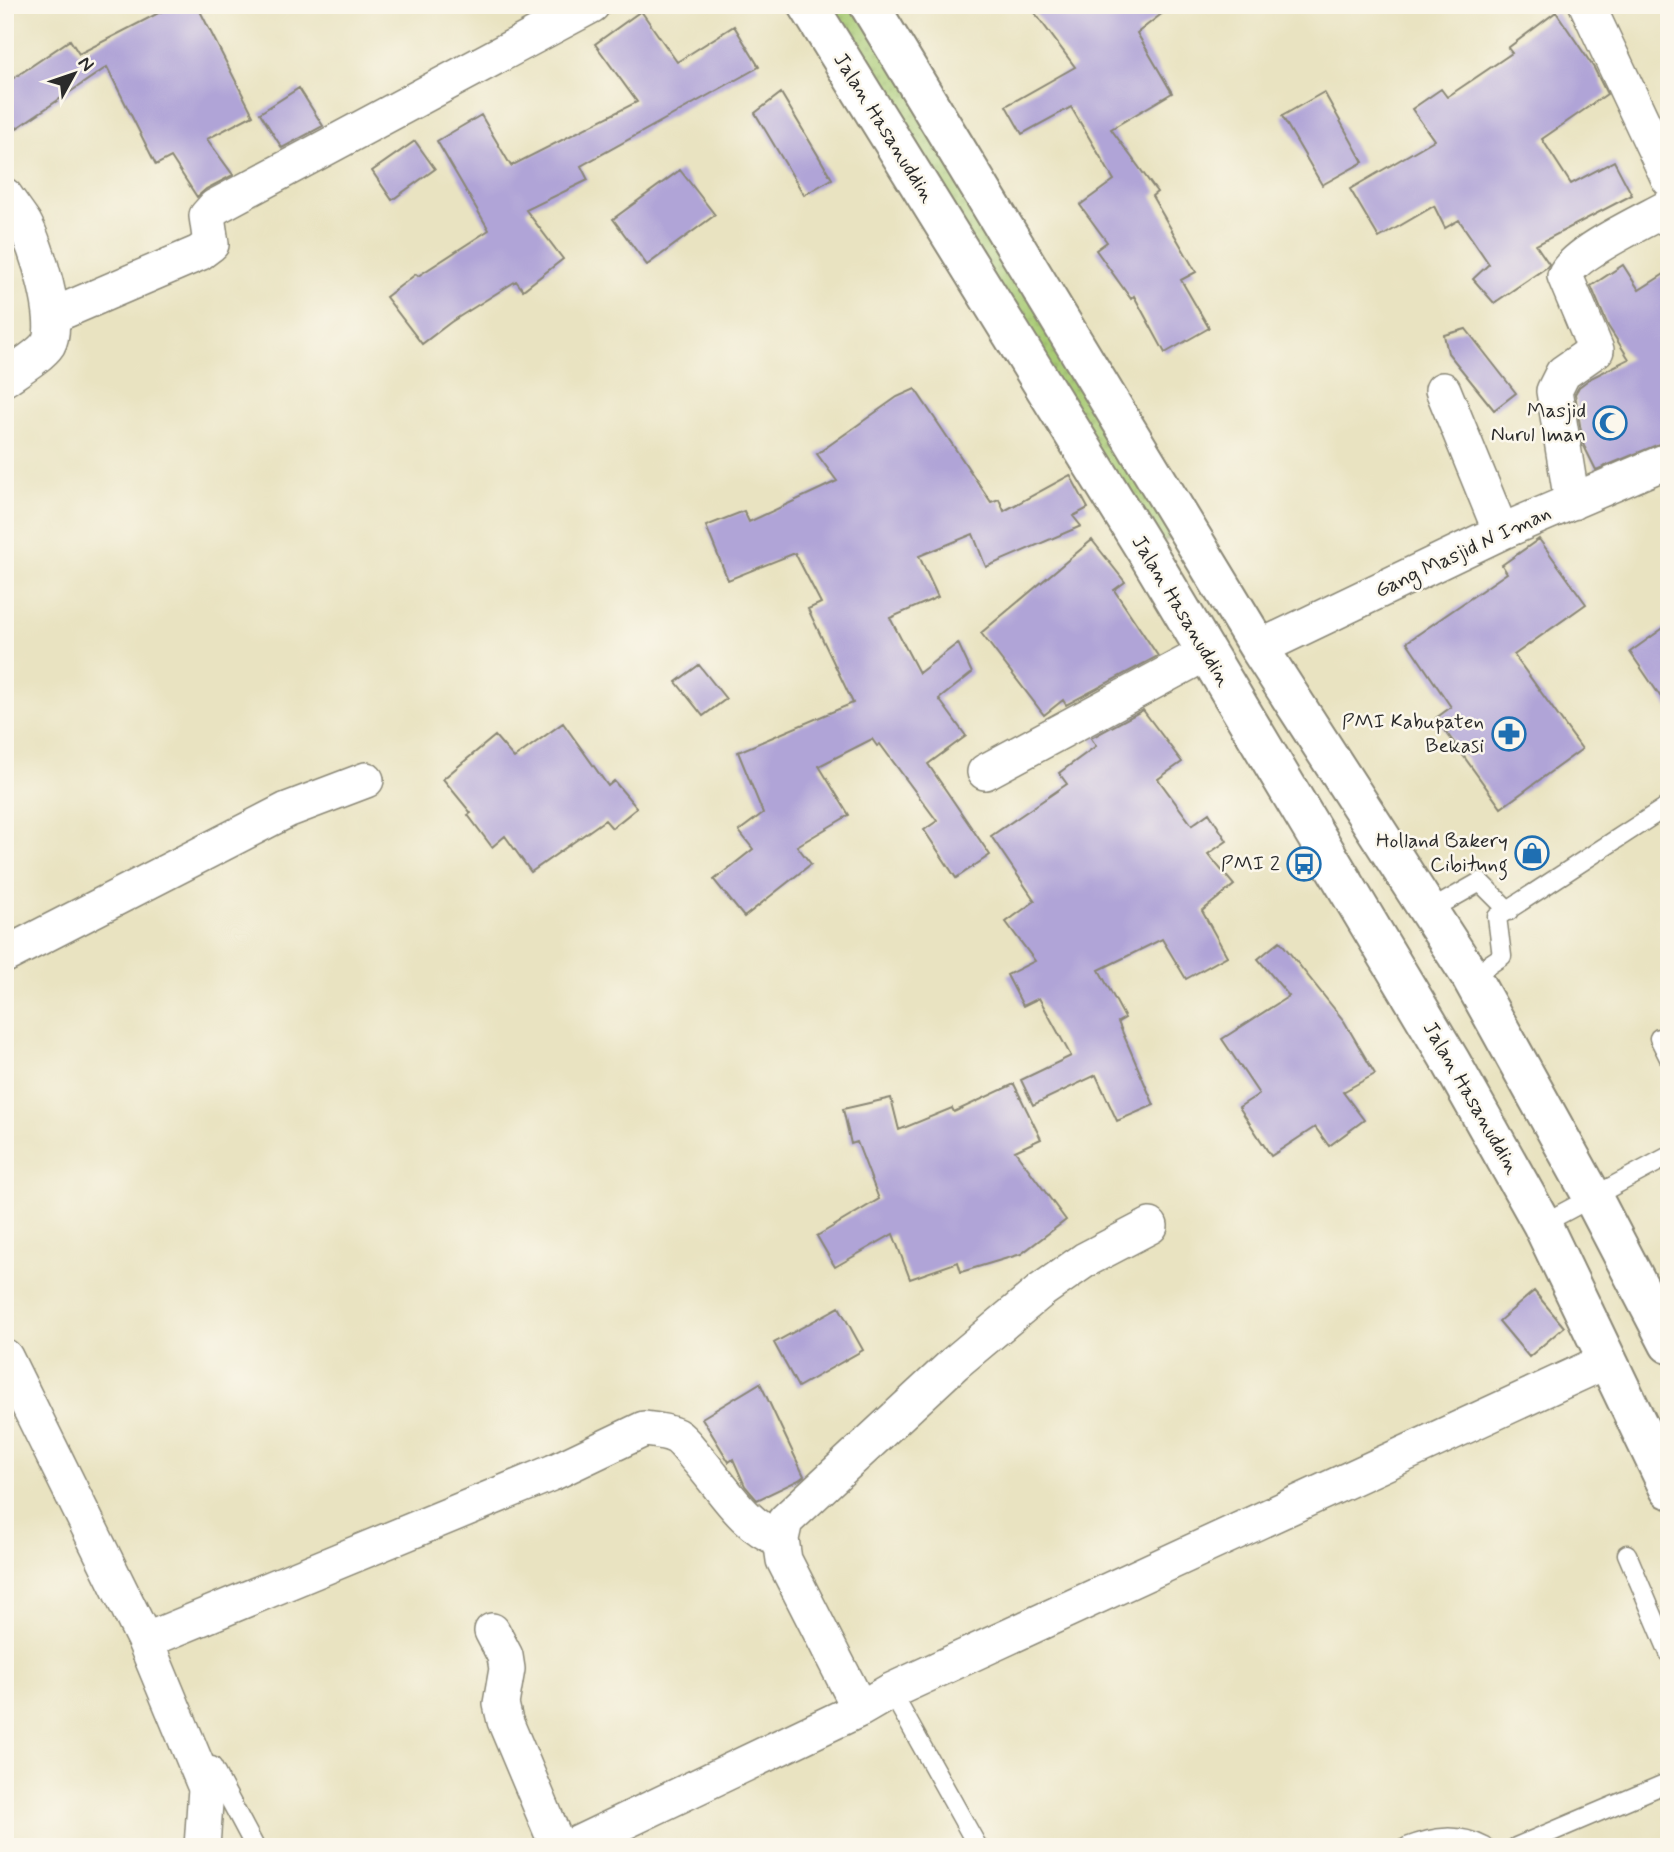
<svg xmlns="http://www.w3.org/2000/svg" width="1674" height="1852" font-family="Mynerve,sans-serif">
  <style>
    .grass { fill: url(#grass-dots); stroke: #6a7b50; stroke-width: 2 }
    .building { fill: #b0a4d7 }
    .lines { fill: none; stroke-linecap: round; stroke-linejoin: round }
    .service-casing { stroke: #8a8776; stroke-width: 21 }
    .minor-casing { stroke: #8a8776; stroke-width: 38 }
    .trunk-casing { stroke: #8a8776; stroke-width: 42 }
    .service { stroke: #fff; stroke-width: 18 }
    .minor { stroke: #fff; stroke-width: 35 }
    .trunk { stroke: #fff; stroke-width: 38 }
    .labels { text-anchor: middle; dominant-baseline: central; stroke-width: 5; stroke-linejoin: round; paint-order: stroke }
    .street-label { font-size: 21px; fill: #2b2b2b; stroke: #fbf7ec }
    .poi-label { font-size: 21px; fill: #2b2b2b; stroke: #fbf7ec; text-anchor: end }
  </style>
  <defs>
    <pattern id="grass-dots" width="8" height="8" patternUnits="userSpaceOnUse" patternTransform="scale(1.75)"><rect width="8" height="8" fill="#a8cb74"/><path d="M2 2h.1M6 6h.1" fill="none" stroke="#91ae65" stroke-width="1.8" stroke-linecap="round"/></pattern>
  </defs>
  <rect width="100%" height="100%" fill="#fbf7ec"/>
  <filter id="ink" filterUnits="userSpaceOnUse"><feTurbulence type="fractalNoise" baseFrequency=".0143" numOctaves="2"/><feDisplacementMap in="SourceGraphic" scale="14" xChannelSelector="R" yChannelSelector="G"/><feConvolveMatrix kernelMatrix="1 2 1 2 8 2 1 2 1" color-interpolation-filters="sRGB"/></filter>
  <filter id="wash" filterUnits="userSpaceOnUse"><feTurbulence type="fractalNoise" baseFrequency=".00686" numOctaves="4" result="noise"/><feDisplacementMap in="SourceGraphic" scale="28" xChannelSelector="R" yChannelSelector="G"/><feGaussianBlur stdDeviation="1.57" result="paint"/><feColorMatrix in="noise" values="0 0 0 0 0 0 0 0 0 0 0 0 0 0 0 0 0 1.4 0 .05"/><feComposite in="paint" operator="in"/></filter>
  <g filter="url(#wash)">
    <rect width="100%" height="100%" fill="#e9e3c1"/>
    <!-- grass -->
    <path class="grass" d="M 808,5 L 869,5 L 1189,528 L 1146,551 Z"/>
    <g id="blocks">
      <!-- building -->
      <path class="building" d="M 174,5 L 197,5 L 253,115 L 207,139 L 233,175 L 206,189 L 197,197 L 171,157 L 156,165 L 107,67 L 5,136 L 5,84 L 70,40 L 79,54 Z
        M 1029,5 L 1173,5 L 1137,33 L 1172,93 L 1111,129 L 1157,192 L 1152,196 L 1196,272 L 1181,280 L 1209,328 L 1165,353 L 1134,296 L 1131,299 L 1096,250 L 1107,242 L 1080,205 L 1114,180 L 1071,107 L 1022,134 L 1006,106 L 1075,67 Z
        M 641,11 L 677,62 L 734,26 L 759,67 L 581,166 L 588,180 L 526,210 L 563,259 L 523,290 L 516,281 L 451,322 L 422,344 L 386,297 L 416,274 L 418,276 L 489,230 L 437,141 L 481,115 L 511,166 L 637,102 L 595,44 Z
        M 1556,12 L 1594,68 L 1607,94 L 1542,139 L 1571,184 L 1614,161 L 1632,195 L 1536,245 L 1549,264 L 1547,267 L 1494,303 L 1473,279 L 1489,264 L 1459,220 L 1445,228 L 1434,206 L 1379,238 L 1350,189 L 1434,140 L 1412,109 L 1441,89 L 1447,97 L 1512,53 L 1508,48 Z
        M 299,88 L 323,126 L 282,148 L 260,113 Z
        M 1324,92 L 1363,162 L 1322,185 L 1282,116 Z
        M 781,93 L 832,179 L 804,195 L 755,113 Z
        M 415,141 L 435,169 L 392,200 L 372,171 Z
        M 680,170 L 715,215 L 647,265 L 613,219 Z
        M 1623,265 L 1639,290 L 1669,271 L 1669,440 L 1596,470 L 1583,444 L 1575,394 L 1579,387 L 1591,378 L 1629,359 L 1608,326 L 1591,286 Z
        M 1466,329 L 1516,393 L 1494,410 L 1448,353 L 1444,335 Z
        M 915,389 L 991,502 L 999,499 L 1004,511 L 1070,475 L 1088,508 L 1073,516 L 1081,526 L 986,567 L 973,534 L 919,556 L 938,597 L 890,618 L 919,673 L 958,643 L 972,673 L 939,699 L 966,736 L 928,764 L 990,855 L 956,878 L 924,830 L 937,821 L 880,744 L 877,746 L 872,739 L 819,766 L 849,815 L 797,846 L 811,864 L 744,917 L 714,880 L 753,849 L 739,831 L 763,813 L 738,752 L 853,703 L 808,609 L 821,603 L 795,553 L 728,580 L 706,526 L 744,511 L 749,522 L 837,481 L 817,454 L 897,397 Z
        M 1539,539 L 1586,604 L 1514,655 L 1582,749 L 1501,808 L 1436,718 L 1451,707 L 1407,642 L 1507,573 L 1502,565 Z
        M 1092,540 L 1125,582 L 1114,590 L 1158,656 L 1066,705 L 1063,700 L 1044,715 L 981,633 Z
        M 1669,624 L 1669,709 L 1630,652 Z
        M 699,665 L 726,699 L 703,716 L 676,682 Z
        M 1143,710 L 1182,762 L 1158,779 L 1192,825 L 1209,813 L 1227,841 L 1208,854 L 1234,885 L 1202,911 L 1227,956 L 1186,979 L 1162,939 L 1099,970 L 1125,1018 L 1118,1022 L 1154,1105 L 1117,1121 L 1096,1075 L 1033,1105 L 1021,1080 L 1071,1056 L 1039,998 L 1023,1006 L 1007,975 L 1035,961 L 1006,922 L 1035,901 L 991,836 L 1067,784 L 1059,773 L 1096,746 L 1091,738 Z
        M 563,723 L 608,786 L 614,781 L 637,808 L 612,828 L 605,820 L 531,872 L 505,836 L 492,847 L 468,815 L 471,813 L 443,779 L 495,736 L 514,758 Z
        M 1280,941 L 1344,1021 L 1375,1074 L 1343,1092 L 1364,1120 L 1329,1146 L 1315,1127 L 1271,1156 L 1239,1107 L 1259,1094 L 1222,1039 L 1289,996 L 1258,959 Z
        M 1014,1084 L 1041,1139 L 1015,1151 L 1066,1220 L 1021,1254 L 961,1272 L 958,1262 L 910,1279 L 893,1234 L 835,1267 L 817,1236 L 879,1199 L 857,1142 L 851,1144 L 843,1109 L 891,1098 L 899,1130 L 952,1108 L 954,1112 Z
        M 1534,1291 L 1564,1327 L 1529,1357 L 1499,1321 Z
        M 839,1307 L 863,1350 L 798,1387 L 774,1343 Z
        M 760,1383 L 804,1476 L 799,1480 L 757,1500 L 745,1486 L 733,1459 L 729,1462 L 702,1418 Z"/>
    </g>
  </g>
  <g filter="url(#ink)">
    <use href="#blocks" fill-opacity="0" stroke="#8a8776" stroke-width="2"/>
    <g class="lines">
      <defs>
        <path id="service" d="M 1429,911 L 1480,882 L 1509,911
          M 1471,977 L 1502,956 L 1497,917 L 1669,805
          M 1659,1038 L 1669,1058
          M 1542,1224 L 1669,1156
          M 1627,1554 L 1669,1653
          M 891,1691 L 978,1847
          M 212,1766 L 255,1847
          M 1407,1847 C 1435,1836 1458,1833 1485,1847
          M 1516,1847 L 1669,1782"/>
        <path id="minor" d="M 1587,5 L 1669,179
          M 5,196 C 11,205 18,214 24,223 C 36,245 61,322 48,344 C 41,355 16,370 5,378
          M 52,316 L 199,253 L 211,244 L 207,216 L 215,207 L 592,5
          M 1443,390 L 1501,532
          M 1572,502 L 1554,391 L 1563,373 L 1596,350 L 1565,276 C 1572,254 1646,220 1669,207
          M 1259,648 L 1501,532 L 1669,460
          M 985,772 L 1206,653
          M 5,955 L 287,810 L 366,780
          M 5,1357 L 145,1641 L 206,1788 L 202,1847
          M 492,1631 L 505,1656 L 507,1669 L 501,1704 L 505,1721 L 558,1847
          M 145,1641 L 554,1472 L 644,1429 C 654,1430 666,1431 676,1436 C 683,1440 689,1449 695,1456 C 721,1484 743,1527 781,1539
          M 860,1709 L 784,1560 L 781,1539 L 785,1521 L 955,1363 L 1042,1290 L 1085,1260 L 1150,1226
          M 571,1847 L 860,1709 L 891,1691 L 1608,1360"/>
        <path id="trunk" d="M 808,5 L 1146,551 L 1451,1062 L 1542,1224 L 1669,1489
          M 869,5 L 1259,648 L 1471,977 L 1592,1196 L 1669,1344"/>
      </defs>
      <!-- service casing -->
      <use href="#service" class="service-casing"/>
      <!-- minor casing -->
      <use href="#minor" class="minor-casing"/>
      <!-- trunk casing -->
      <use href="#trunk" class="trunk-casing"/>
      <!-- service -->
      <use href="#service" class="service"/>
      <!-- minor -->
      <use href="#minor" class="minor"/>
      <!-- trunk -->
      <use href="#trunk" class="trunk"/>
    </g>
  </g>
  <!-- icons -->
  <defs>
    <symbol id="mosque-ring" viewBox="-11 -11 22 22"><circle r="9.5" fill="#fbf7ec" stroke="#1f6fb2" stroke-width="1.5"/><path d="M3.5-4.9A6 6 0 1 0 3.5 4.9A5 5 0 1 1 3.5-4.9Z" fill="#1f6fb2"/></symbol>
    <symbol id="pharmacy-ring" viewBox="-11 -11 22 22"><circle r="9.5" fill="#fbf7ec" stroke="#1f6fb2" stroke-width="1.5"/><path d="M-2-6h4v4h4v4h-4v4h-4v-4h-4v-4h4Z" fill="#1f6fb2"/></symbol>
    <symbol id="shop-ring" viewBox="-11 -11 22 22"><circle r="9.5" fill="#fbf7ec" stroke="#1f6fb2" stroke-width="1.5"/><path d="M-5-2.5h2.3a2.7 3.5 0 0 1 5.4 0H5L5.5 6h-11ZM-1.5-2.5h3a1.5 2.3 0 0 0-3 0Z" fill="#1f6fb2"/></symbol>
    <symbol id="bus-ring" viewBox="-11 -11 22 22"><circle r="9.5" fill="#fbf7ec" stroke="#1f6fb2" stroke-width="1.5"/><path d="M-5-6H5V4H4V6H2V4H-2V6H-4V4H-5ZM-3.5-4V0h7V-4ZM-3.5 1.2v1.5H-2V1.2ZM2 1.2v1.5H3.5V1.2Z" fill="#1f6fb2"/></symbol>
  </defs>
  <g fill-rule="evenodd">
    <use href="#mosque-ring" x="1591" y="404" width="38" height="38"/>
    <use href="#pharmacy-ring" x="1490" y="715" width="38" height="38"/>
    <use href="#shop-ring" x="1513" y="834" width="38" height="38"/>
    <use href="#bus-ring" x="1285" y="845" width="38" height="38"/>
  </g>
  <g class="labels">
    <!-- street labels -->
    <g class="street-label">
      <text transform="translate(884 128) rotate(58)">Jalan Hasanuddin</text>
      <text transform="translate(1463 552) rotate(-25)">Gang Masjid N Iman</text>
      <text transform="translate(1181 611) rotate(59)">Jalan Hasanuddin</text>
      <text transform="translate(1471 1098) rotate(60)">Jalan Hasanuddin</text>
    </g>
    <!-- poi labels -->
    <g class="poi-label">
      <text x="1586" y="411">Masjid<tspan x="1586" dy="24">Nurul Iman</tspan></text>
      <text x="1484" y="722">PMI Kabupaten<tspan x="1484" dy="24">Bekasi</tspan></text>
      <text x="1508" y="841">Holland Bakery<tspan x="1508" dy="24">Cibitung</tspan></text>
      <text x="1280" y="864">PMI 2</text>
    </g>
  </g>
  <!-- margin -->
  <rect width="1674" height="1852" fill="none" stroke="#fbf7ec" stroke-width="28"/>
  <!-- north arrow -->
  <g transform="translate(74 74) rotate(50)" stroke="#fbf7ec" stroke-width="5" paint-order="stroke">
  <path d="M0-5L12 26L0 18L-12 26Z" fill="#2b2b2b"/>
  <text y="-10" font-size="19" font-weight="bold" text-anchor="middle" fill="#2b2b2b">N</text>
  </g>
</svg>
